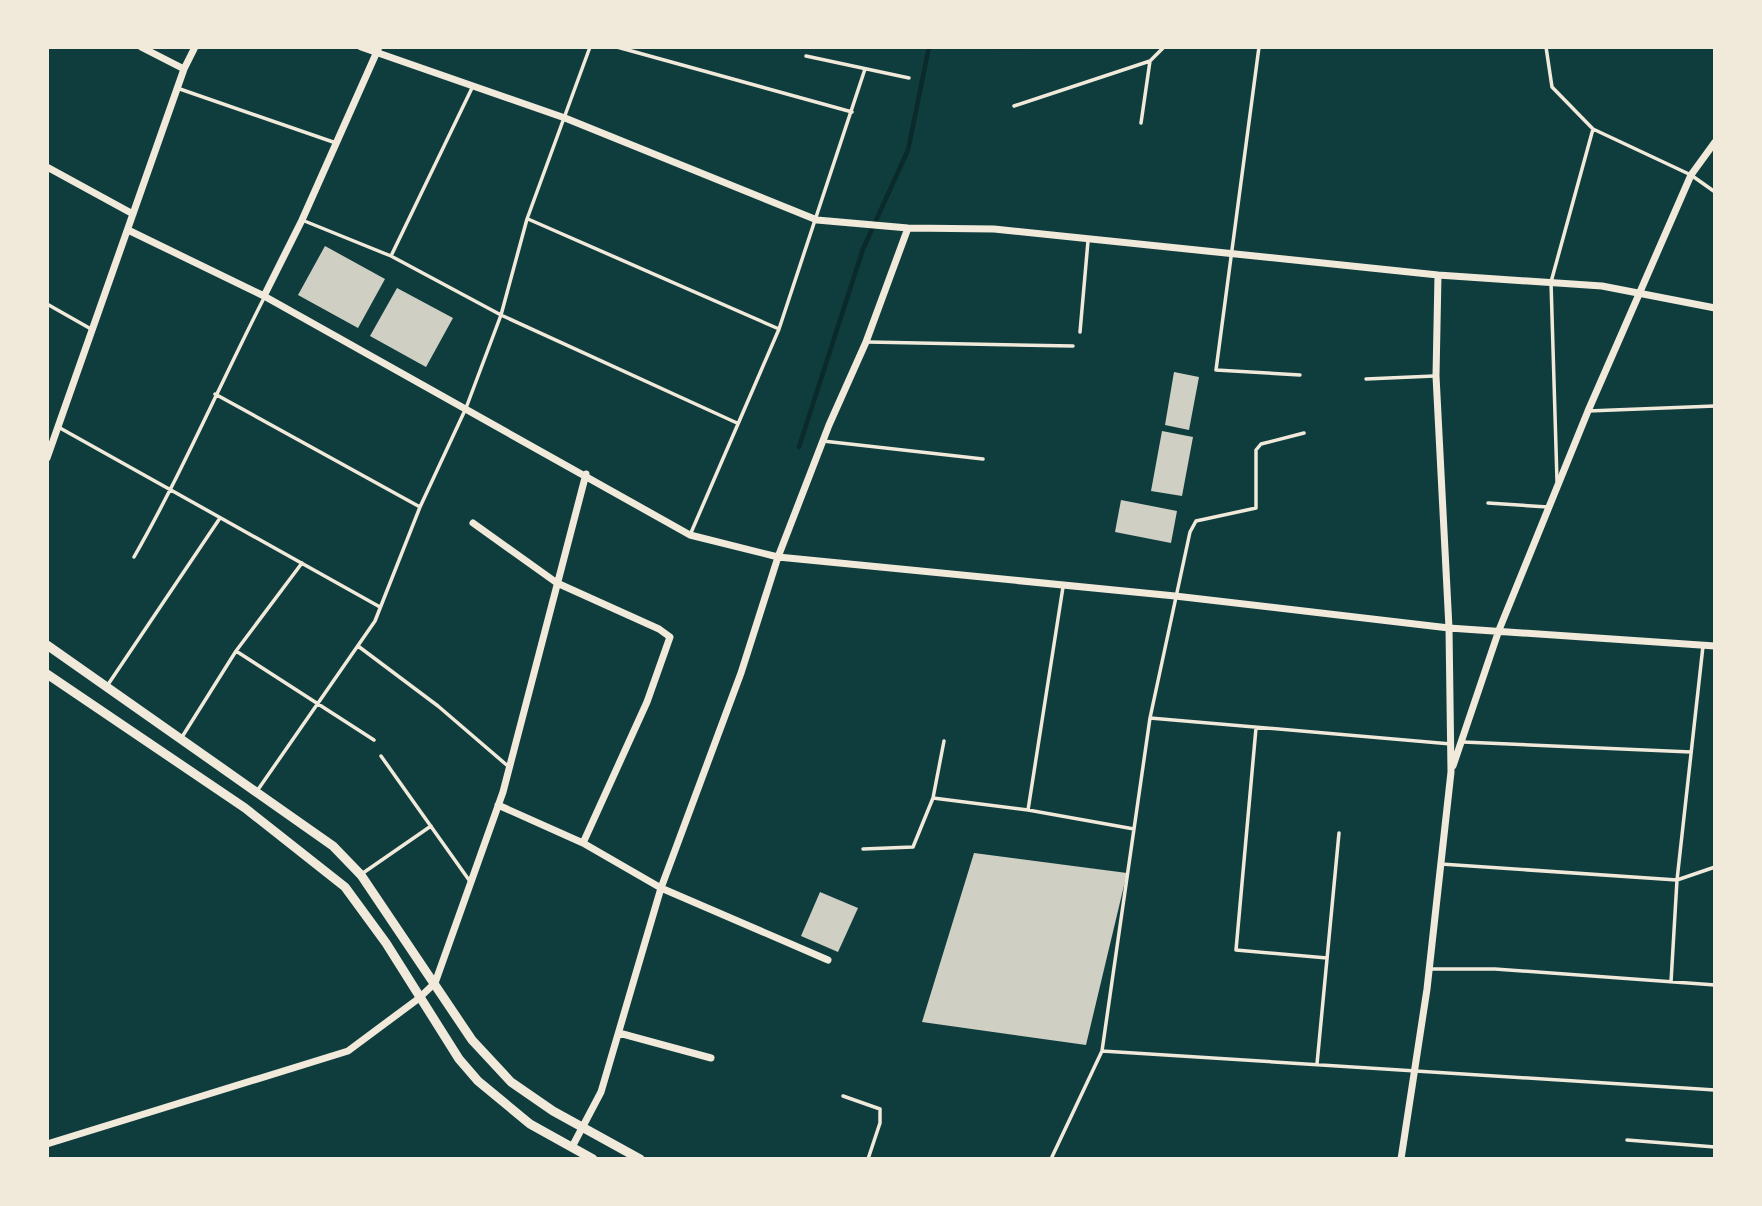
<svg xmlns="http://www.w3.org/2000/svg" width="1762" height="1206" font-family="Karla,sans-serif">
  <style>
    .lines { fill: none; stroke-linecap: round; stroke-linejoin: round }
    .stream { stroke: #0a2a2b; stroke-width: 4.5 }
    .building { fill: #cfcfc3 }
    .service { stroke: #f1e9da; stroke-width: 3.5 }
    .minor { stroke: #f1e9da; stroke-width: 7 }
    .tertiary { stroke: #f1e9da; stroke-width: 9 }
  </style>
  <rect width="100%" height="100%" fill="#0f3d3e"/>
  <g class="lines">
    <!-- stream -->
    <path class="stream" d="M 997,47 L 1027,47
      M 799,447 L 863,249 L 908,150 L 929,47"/>
  </g>
  <!-- building -->
  <path class="building" d="M 325,246 L 385,279 L 358,328 L 298,295 Z
    M 397,288 L 453,318 L 426,367 L 370,336 Z
    M 1174,372 L 1199,377 L 1189,430 L 1165,425 Z
    M 1162,431 L 1193,437 L 1182,496 L 1151,491 Z
    M 1121,500 L 1177,511 L 1171,543 L 1115,532 Z
    M 974,853 L 1127,873 L 1086,1045 L 922,1022 Z
    M 820,892 L 858,908 L 838,952 L 801,936 Z"/>
  <g class="lines">
    <!-- service -->
    <path class="service" d="M 617,47 L 852,112
      M 1259,47 L 1216,370 L 1300,375
      M 1546,47 L 1552,87 L 1593,129 L 1691,175 L 1715,192
      M 806,56 L 909,78
      M 177,88 L 336,143
      M 1014,106 L 1150,61 L 1164,47
      M 1141,123 L 1150,61
      M 528,219 L 779,329
      M 302,220 L 391,256 L 501,315 L 737,423
      M 391,256 L 472,88
      M 47,304 L 91,329
      M 1080,332 L 1088,241
      M 868,342 L 1073,346
      M 1366,379 L 1434,376
      M 215,394 L 420,507
      M 1588,411 L 1715,406
      M 60,428 L 380,607
      M 823,441 L 983,459
      M 1557,481 L 1551,282 L 1593,129
      M 1488,503 L 1548,507
      M 690,535 L 779,329 L 865,69
      M 134,557 C 182,473 220,384 264,298
      M 358,646 L 438,706 L 509,767
      M 236,651 L 374,740
      M 107,686 L 220,518
      M 1150,718 L 1451,744
      M 1256,728 L 1236,950 L 1327,958
      M 182,737 L 236,651 L 302,563
      M 1463,742 L 1691,752
      M 381,756 L 469,880
      M 257,791 L 375,621 L 420,507 L 466,408 L 501,315 L 527,219 L 590,47
      M 933,798 L 1028,810 L 1134,829
      M 1028,810 L 1063,587
      M 863,849 L 913,847 L 933,798 L 944,741
      M 1441,864 L 1677,880 L 1715,867
      M 363,873 L 431,826
      M 1429,969 L 1495,969 L 1715,985
      M 1671,982 L 1677,880 L 1703,646
      M 1102,1051 L 1715,1090
      M 1317,1064 L 1339,833
      M 843,1096 L 880,1109 L 880,1123 L 868,1159
      M 1627,1140 L 1715,1147
      M 1051,1159 L 1102,1051 L 1150,718 L 1190,532 L 1196,521 L 1256,508 L 1256,450 L 1261,444 L 1304,433"/>
    <!-- minor -->
    <path class="minor" d="M 141,47 L 184,69
      M 361,47 L 565,118 L 817,220 L 908,228 L 994,229 L 1438,275 L 1602,286 L 1715,308
      M 47,167 L 133,214
      M 128,230 L 264,296 L 690,535 L 778,557 L 1175,596 L 1449,628 L 1715,646
      M 264,296 L 302,220 L 379,47
      M 47,458 L 184,69 L 195,47
      M 473,523 L 557,583 L 659,629 L 670,637 L 647,702 L 583,843
      M 1453,766 L 1499,630 L 1588,411 L 1691,175 L 1715,142
      M 498,805 L 583,843 L 661,888 L 828,960
      M 619,1033 L 711,1058
      M 47,1144 L 348,1051 L 418,999 L 435,983 L 503,792 L 586,474
      M 572,1147 L 601,1092 L 661,888 L 741,673 L 778,557 L 829,425 L 866,342 L 908,228
      M 1401,1159 L 1427,989 L 1451,772 L 1449,628 L 1436,376 L 1438,275"/>
    <!-- tertiary -->
    <path class="tertiary" d="M 47,645 L 333,846 L 361,875 L 472,1040 L 511,1082 L 553,1111 L 640,1159
      M 47,674 L 245,808 L 345,887 L 386,943 L 459,1059 L 478,1081 L 530,1124 L 593,1159"/>
  </g>
  <!-- border -->
  <rect width="1762" height="1206" fill="none" stroke="#f1e9da" stroke-width="98"/>
</svg>
